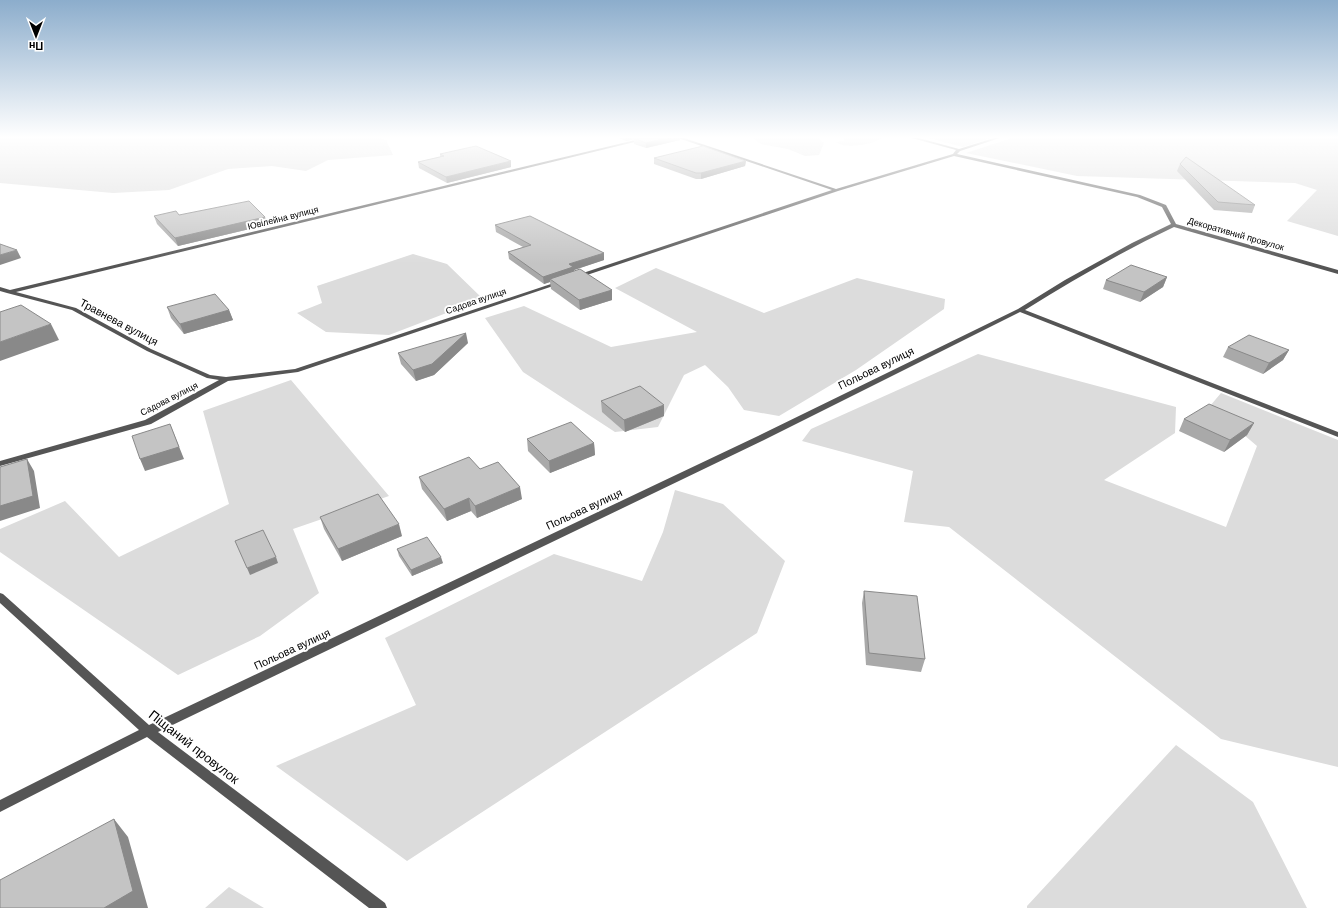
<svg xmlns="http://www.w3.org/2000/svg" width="1338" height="908" font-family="Helvetica,sans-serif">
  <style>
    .green { fill: #dcdcdc }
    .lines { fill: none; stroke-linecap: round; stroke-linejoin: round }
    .street { fill: #555; fill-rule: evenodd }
    .wall { fill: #a9a9a9 }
    .shaded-wall { fill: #898989 }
    .building { fill: #c4c4c4; stroke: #898989 }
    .labels { text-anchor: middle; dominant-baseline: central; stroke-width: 4; stroke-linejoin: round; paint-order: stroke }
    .far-street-label { font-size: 9px; fill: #000; stroke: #fff }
    .street-label { font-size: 11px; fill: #000; stroke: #fff }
    .near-street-label { font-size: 13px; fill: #000; stroke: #fff }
  </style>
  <rect width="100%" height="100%" fill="#fff"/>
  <!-- green -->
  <path class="green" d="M 0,137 L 376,137 L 386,140 L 393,155 L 328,160 L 306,171 L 272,166 L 228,169 L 169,190 L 113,193 L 0,183 Z
    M 751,137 L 822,137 L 818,138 L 824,143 L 819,155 L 805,156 L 788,149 L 761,144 Z
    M 844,137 L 884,137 C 874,144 846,150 836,142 L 844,141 Z
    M 925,137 L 994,137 L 963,147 Z
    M 1015,137 L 1338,137 L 1338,236 L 1287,221 L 1317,190 L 1295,183 L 1077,176 L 966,153 Z
    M 413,254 L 447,264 L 483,299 L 389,335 L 326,332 L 297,313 L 322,303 L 317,286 Z
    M 656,268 L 764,313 L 857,278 L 945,299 L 944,309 L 856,370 L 779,416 L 744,410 L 728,387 L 705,365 L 684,375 L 658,427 L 615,432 L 523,372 L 485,318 L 524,306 L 611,347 L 697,332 L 615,288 Z
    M 978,354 L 1176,407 L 1175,433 L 1104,480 L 1226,527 L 1257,446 L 1210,406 L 1221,393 L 1338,440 L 1338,767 L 1221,739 L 949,527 L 904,522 L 913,471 L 802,441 L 811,429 Z
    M 291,380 L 389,496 L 293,529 L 319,593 L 260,636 L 178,675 L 0,552 L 0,529 L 65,501 L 119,557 L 229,504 L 203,411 Z
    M 675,490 L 723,504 L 785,561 L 757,633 L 407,861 L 276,766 L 416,705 L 385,638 L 554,554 L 642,581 L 663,532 Z
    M 1176,745 L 1253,802 L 1307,908 L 1027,908 L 1027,906 Z
    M 229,887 L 264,908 L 205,908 Z"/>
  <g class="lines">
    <!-- street -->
    <path class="street" d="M 648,137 L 655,137 L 16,292 L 76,308 L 151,349 L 210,375 L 226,377 L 295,369 L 557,282 L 562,283 L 298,372 L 228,381 L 151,424 L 0,466 L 0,461 L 145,420 L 219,380 L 207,378 L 147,351 L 72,310 L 7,293 L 0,291 L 0,287 L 10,290 Z
      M 675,137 L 681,137 L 836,189 L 953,154 L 956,150 L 908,137 L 915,137 L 959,149 L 997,137 L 1003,137 L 960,151 L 957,154 L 1140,195 L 1166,205 L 1176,224 L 1338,270 L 1338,274 L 1174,227 C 1123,251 1073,280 1025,310 L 1338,432 L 1338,437 L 1020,312 L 764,440 L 158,732 L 385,903 L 387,908 L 369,908 L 147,737 L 0,812 L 0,800 L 139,730 L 0,603 L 0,593 L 3,594 L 149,725 L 758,436 L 1018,309 L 1065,280 L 1132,243 L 1171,224 L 1162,207 L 1137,197 L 954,156 L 838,191 L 578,278 L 574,278 L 574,276 L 832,190 Z"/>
  </g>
  <!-- wall -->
  <path class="wall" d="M 616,137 L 680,137 L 680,140 L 646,148 L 634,144 L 634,139 L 626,141 Z
    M 440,154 L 511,161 L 511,167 L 447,183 L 419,168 L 418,162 L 440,157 Z
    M 654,158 L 746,161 L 745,166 L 701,179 L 696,179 L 654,164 Z
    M 1180,164 L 1255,205 L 1252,213 L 1214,210 L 1177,171 Z
    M 179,215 L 265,217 L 267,225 L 178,246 L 157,224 L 154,216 Z
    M 495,225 L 604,253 L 604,260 L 574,270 L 574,271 L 612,290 L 612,300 L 580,310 L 551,289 L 550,282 L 544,284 L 509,259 L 508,252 L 523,247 L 496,232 Z
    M 1167,277 L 1163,287 L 1140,302 L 1103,289 L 1106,280 Z
    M 167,307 L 229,310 L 233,320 L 184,334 L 171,318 Z
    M 468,343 L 434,375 L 416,381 L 401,364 L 398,353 Z
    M 1228,347 L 1289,350 L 1283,360 L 1263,374 L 1223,357 Z
    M 601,401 L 664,416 L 625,432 L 602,412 Z
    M 1184,419 L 1254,423 L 1247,435 L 1224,452 L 1179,431 Z
    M 527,439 L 594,443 L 595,455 L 550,473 L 528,451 Z
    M 480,469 L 522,499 L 477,518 L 471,511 L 447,521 L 422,489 L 419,477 Z
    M 320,517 L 402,536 L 342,561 L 324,529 Z
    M 397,549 L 443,563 L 412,576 L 399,556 Z
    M 864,591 L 925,659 L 921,672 L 866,665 L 862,603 Z"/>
  <!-- shaded-wall -->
  <path class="shaded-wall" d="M 626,137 L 641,137 L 634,138 L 634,139 L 626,141 Z
    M 671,137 L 680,137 L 680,140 L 646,148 L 646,143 Z
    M 511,161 L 511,167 L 447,183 L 446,177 Z
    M 746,161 L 745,166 L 701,179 L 701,173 Z
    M 265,217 L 267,225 L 178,246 L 175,238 Z
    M 17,250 L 21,258 L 0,265 L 0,255 Z
    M 604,253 L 604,260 L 574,270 L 574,274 L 550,279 L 550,282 L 544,284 L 543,277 L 569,264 Z
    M 1167,277 L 1163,287 L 1140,302 L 1144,292 Z
    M 612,290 L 612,300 L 580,310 L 579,300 Z
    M 229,310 L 233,320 L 184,334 L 180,324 Z
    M 51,324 L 59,340 L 0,361 L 0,342 Z
    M 466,333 L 468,343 L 434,375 L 416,381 L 413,370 Z
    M 1289,350 L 1283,360 L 1263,374 L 1269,363 Z
    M 664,405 L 664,416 L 625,432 L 624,420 Z
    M 1254,423 L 1247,435 L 1224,452 L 1230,440 Z
    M 170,424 L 184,459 L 145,471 L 140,459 Z
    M 594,443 L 595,455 L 550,473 L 549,461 Z
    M 27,459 L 34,471 L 40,508 L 0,521 L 0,506 Z
    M 520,487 L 522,499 L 477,518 L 475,506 Z
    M 469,498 L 471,511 L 447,521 L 444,509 Z
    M 399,524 L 402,536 L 342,561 L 338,549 Z
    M 276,557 L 278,563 L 250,575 L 247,568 Z
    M 441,557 L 443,563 L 412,576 L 411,570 Z
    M 114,819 L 128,837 L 148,908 L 104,908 Z"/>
  <!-- building -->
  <path class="building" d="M 638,137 L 671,137 L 646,143 L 634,138 Z
    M 476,146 L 511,161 L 446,177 L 418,162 L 444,156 L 440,154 Z
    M 703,146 L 746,161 L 701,173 L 696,173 L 654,158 Z
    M 1186,157 L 1255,205 L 1218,202 L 1180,164 Z
    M 249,201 L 265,217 L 175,238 L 154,216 L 176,211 L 179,215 Z
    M 530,216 L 604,253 L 569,264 L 573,267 L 543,277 L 508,252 L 531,245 L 495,225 Z
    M 0,244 L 17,250 L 0,255 Z
    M 1131,265 L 1167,277 L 1144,292 L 1106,280 Z
    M 580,269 L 612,290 L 579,300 L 550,279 Z
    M 215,294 L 229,310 L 180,324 L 167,307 Z
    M 21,305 L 51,324 L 0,342 L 0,312 Z
    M 466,333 L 432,364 L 413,370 L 398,353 Z
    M 1249,335 L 1289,350 L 1269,363 L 1228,347 Z
    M 640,386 L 664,405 L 624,420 L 601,401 Z
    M 1209,404 L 1254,423 L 1230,440 L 1184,419 Z
    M 571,422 L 594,443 L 549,461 L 527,439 Z
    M 170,424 L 179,447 L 140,459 L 132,436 Z
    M 469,457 L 480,469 L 498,462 L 520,487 L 475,506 L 469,498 L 444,509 L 419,477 Z
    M 27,459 L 33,496 L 0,506 L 0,467 Z
    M 378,494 L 399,524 L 338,549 L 320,517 Z
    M 263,530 L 276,557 L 247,568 L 235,541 Z
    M 427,537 L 441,557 L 411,570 L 397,549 Z
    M 864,591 L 917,596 L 925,659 L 869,653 Z
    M 114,819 L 133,891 L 104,908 L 0,908 L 0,880 Z"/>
  <!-- sky -->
  <linearGradient id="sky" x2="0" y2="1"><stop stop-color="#8cadcc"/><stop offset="0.52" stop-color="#fff"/><stop offset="1" stop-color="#fff" stop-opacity="0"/></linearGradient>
  <rect width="1338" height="264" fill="url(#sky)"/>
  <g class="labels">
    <!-- far-street labels -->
    <g class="far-street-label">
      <text transform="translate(283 218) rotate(-14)">Ювілейна вулиця</text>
      <text transform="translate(1236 234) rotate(16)">Декоративний провулок</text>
      <text transform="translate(476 301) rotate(-19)">Садова вулиця</text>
      <text transform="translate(169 399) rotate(-27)">Садова вулиця</text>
    </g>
    <!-- street labels -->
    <g class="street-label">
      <text transform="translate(119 322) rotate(28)">Травнева вулиця</text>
      <text transform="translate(876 368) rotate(-26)">Польова вулиця</text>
      <text transform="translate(584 509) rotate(-25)">Польова вулиця</text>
      <text transform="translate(292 649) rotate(-25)">Польова вулиця</text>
    </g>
    <!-- near-street labels -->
    <g class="near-street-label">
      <text transform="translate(194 747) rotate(38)">Піщаний провулок</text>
    </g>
  </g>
  <!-- north arrow -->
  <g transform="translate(36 36) rotate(180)" stroke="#ffffff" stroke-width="3" paint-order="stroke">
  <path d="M0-3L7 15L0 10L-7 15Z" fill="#000000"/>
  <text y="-6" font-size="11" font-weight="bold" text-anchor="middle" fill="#000000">Пн</text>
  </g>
</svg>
